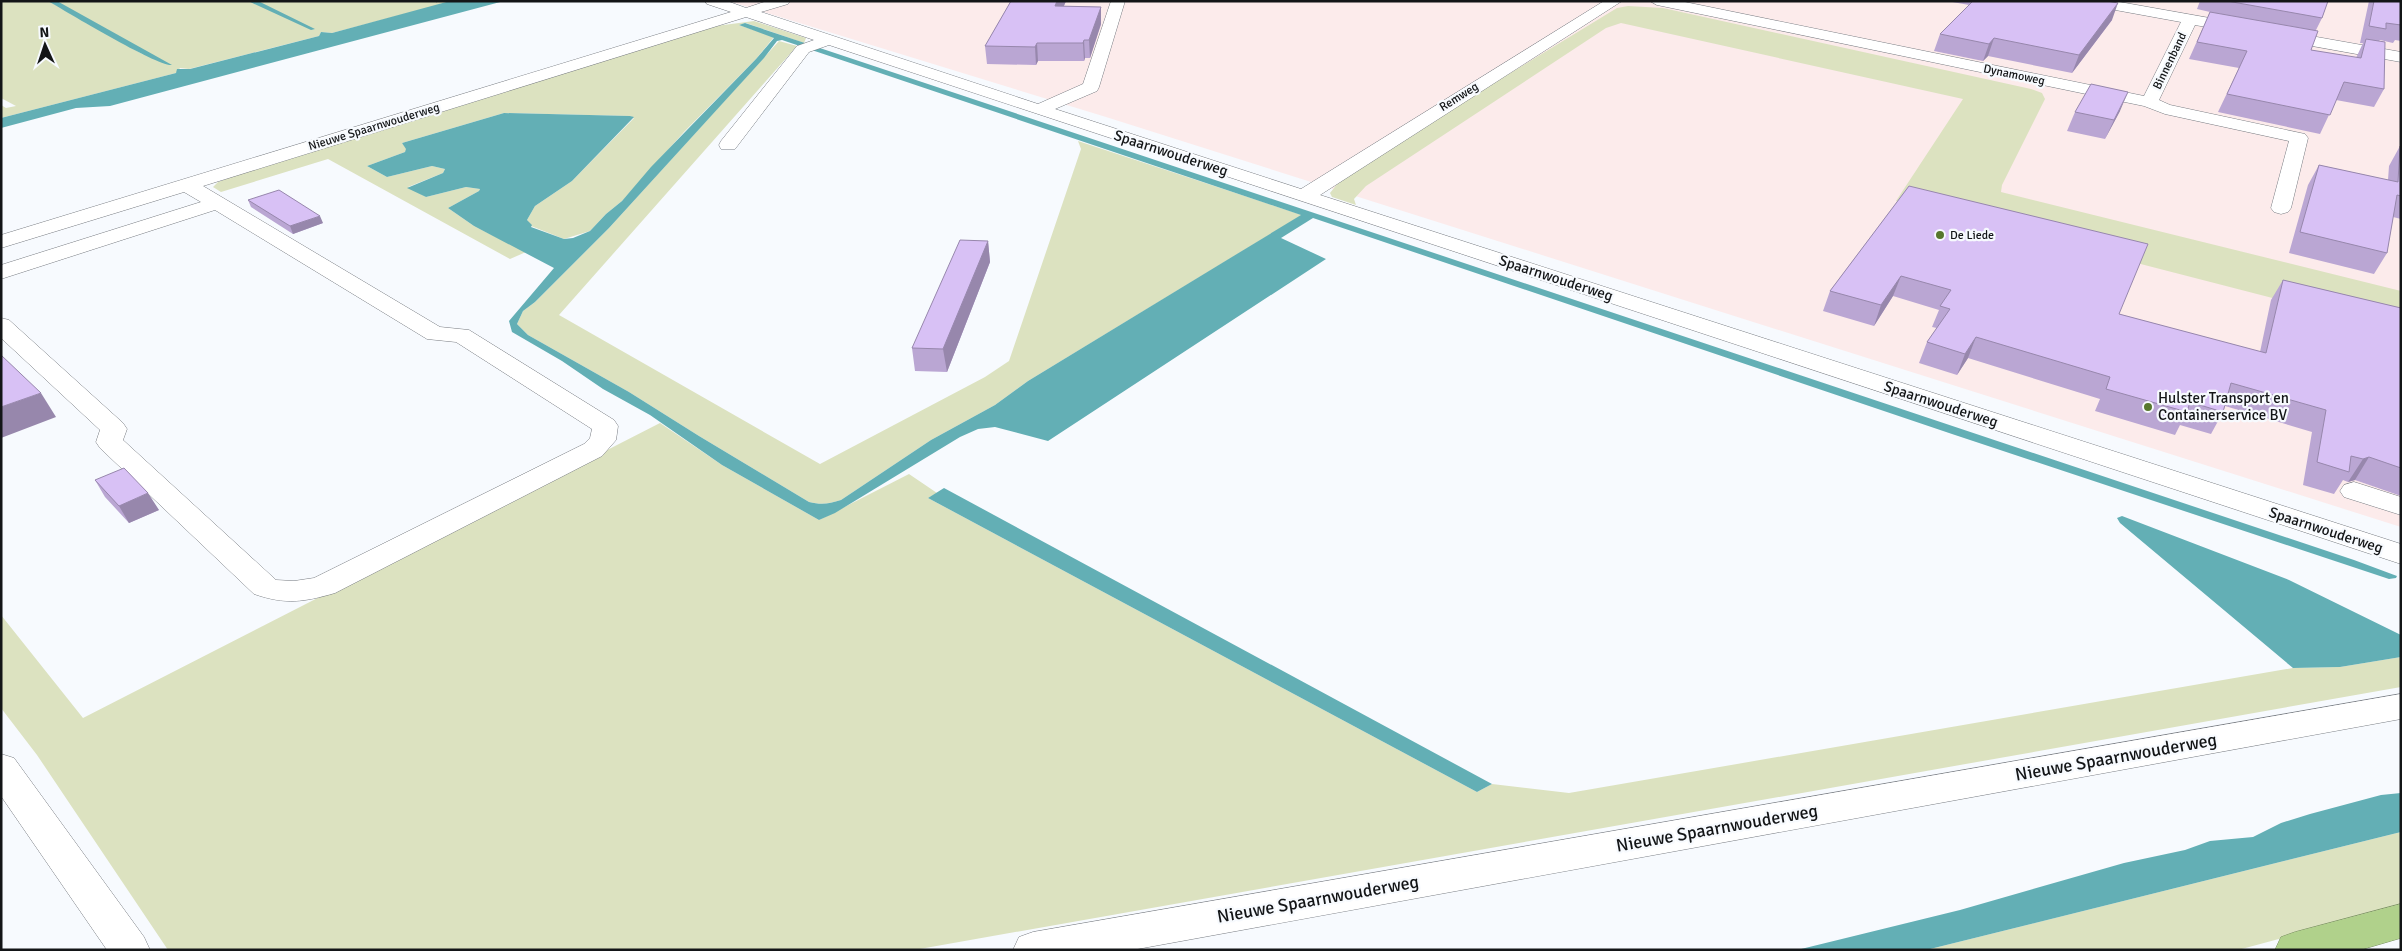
<svg xmlns="http://www.w3.org/2000/svg" width="2402" height="951" font-family="Signika,sans-serif">
  <style>
    .industrial { fill: #fcebeb }
    .green { fill: #dce2c0 }
    .water { fill: #63afb5; fill-rule: evenodd }
    .lines { fill: none; stroke-linecap: round; stroke-linejoin: round }
    .minor-casing { stroke: #787c82; stroke-width: 1 }
    .highway-casing { stroke: #798f62; stroke-width: 1 }
    .path { stroke: #a3a6a9; stroke-width: 2; stroke-dasharray: 0.5 2.5; stroke-linecap: butt }
    .minor { fill: #fff; fill-rule: evenodd }
    .highway { fill: #b0d18b; fill-rule: evenodd }
    .wall { fill: #baa6d3 }
    .shaded-wall { fill: #9787ac }
    .building { fill: #d8c1f5; stroke: #9787ac }
    .poi-dot { fill: #57772d; stroke: #f7fafe; stroke-width: 2 }
    .labels { text-anchor: middle; dominant-baseline: central; stroke-width: 4.5; stroke-linejoin: round; paint-order: stroke }
    .far-street-label { font-size: 12px; fill: #131517; stroke: #f7fafe }
    .far-poi-label { font-size: 12px; fill: #131517; stroke: #f7fafe; text-anchor: start }
    .street-label { font-size: 15px; fill: #131517; stroke: #f7fafe }
    .poi-label { font-size: 15px; fill: #131517; stroke: #f7fafe; text-anchor: start }
    .near-street-label { font-size: 18px; fill: #131517; stroke: #f7fafe }
  </style>
  <rect width="100%" height="100%" fill="#f7fafe"/>
  <!-- industrial -->
  <path class="industrial" d="M 728,1 L 2401,1 L 2401,527 L 1106,117 Z"/>
  <!-- green -->
  <path class="green" d="M 1,1 L 49,1 L 144,55 L 134,46 L 56,1 L 450,2 L 332,33 L 321,32 L 319,36 L 189,69 L 180,68 L 176,73 L 1,118 L 1,105 L 6,108 L 16,106 L 1,98 Z
    M 1628,6 L 1663,8 L 2031,89 L 2042,93 L 2045,99 L 2002,185 L 2001,192 L 2401,291 L 2401,331 L 1896,201 L 1963,99 L 1621,23 L 1606,28 L 1366,186 L 1354,199 L 1356,205 L 1332,197 L 1330,193 L 1338,183 L 1396,143 L 1617,8 Z
    M 754,21 L 806,38 L 804,43 L 746,23 L 739,25 L 774,37 L 756,59 L 684,132 L 622,201 L 606,214 L 590,231 L 564,239 L 531,226 L 527,220 L 535,206 L 572,181 L 634,118 L 630,116 L 504,113 L 402,143 L 407,149 L 405,152 L 367,166 L 387,177 L 432,166 L 445,169 L 443,173 L 408,187 L 426,197 L 466,187 L 480,189 L 479,191 L 448,208 L 474,226 L 526,252 L 510,259 L 328,159 L 221,192 L 213,187 L 218,182 L 228,178 L 716,26 Z
    M 779,41 L 797,46 L 559,315 L 820,464 L 985,377 L 1009,361 L 1081,149 L 1078,141 L 1302,215 L 1028,381 L 995,405 L 931,440 L 841,500 C 829,504 821,505 809,502 L 699,436 L 629,392 L 528,335 L 517,324 L 523,311 L 535,302 L 609,228 Z
    M 660,423 L 722,465 L 819,520 L 909,474 L 937,493 L 928,498 L 1477,792 L 1492,784 L 1569,793 L 2293,668 L 2340,667 L 2401,657 L 2401,687 L 914,950 L 168,950 L 37,755 L 1,708 L 1,615 L 83,718 Z
    M 2401,832 L 2401,906 L 2238,950 L 1926,950 Z"/>
  <!-- water -->
  <path class="water" d="M 48,1 L 57,1 L 172,65 C 158,67 67,12 48,1 Z
    M 248,1 L 258,1 L 315,29 L 311,30 Z
    M 450,1 L 504,1 L 110,106 L 76,108 L 1,128 L 1,118 L 176,73 L 177,69 L 190,69 L 319,36 L 321,32 L 332,33 Z
    M 745,23 L 2354,560 L 2397,576 L 2396,578 L 2389,579 L 1952,434 L 1313,218 L 1281,238 L 1326,259 L 1048,441 L 995,427 L 978,429 L 960,437 L 835,513 L 819,520 L 722,465 L 650,415 L 603,389 L 562,361 L 512,332 L 509,321 L 554,268 L 474,226 L 448,208 L 479,191 L 480,189 L 466,187 L 426,197 L 407,188 L 443,173 L 445,169 L 432,166 L 387,177 L 367,166 L 405,152 L 406,149 L 402,143 L 504,113 L 630,116 L 634,117 L 572,181 L 535,206 L 527,220 L 532,225 L 531,227 L 564,239 L 573,238 L 590,231 L 606,214 L 622,201 L 651,167 L 756,59 L 774,38 L 739,25 ZM 782,40 L 1301,215 L 1028,381 L 995,405 L 931,440 L 841,500 C 829,504 821,505 809,502 L 699,436 L 629,392 L 528,335 L 517,324 L 523,311 L 535,302 L 609,228 L 764,58 L 777,41 Z
    M 944,488 L 1492,784 L 1477,792 L 928,498 Z
    M 2122,516 L 2289,580 L 2401,635 L 2401,657 L 2340,667 L 2293,668 L 2120,523 L 2117,518 Z
    M 2401,793 L 2401,832 L 1926,950 L 1797,950 L 1960,910 L 2124,863 L 2185,850 L 2210,841 L 2253,837 L 2281,823 L 2310,814 L 2381,795 Z"/>
  <g class="lines">
    <defs>
      <path id="minor" d="M 705,1 L 727,1 L 746,8 L 767,1 L 790,1 L 788,4 L 761,12 L 1038,104 L 1083,84 L 1111,1 L 1125,1 L 1099,87 L 1097,91 L 1055,109 L 1301,189 L 1604,1 L 1622,1 L 1320,195 L 2401,544 L 2401,564 L 829,45 L 809,52 L 735,149 L 721,149 L 719,145 L 721,141 L 797,46 L 814,40 L 746,17 L 203,186 L 440,327 L 469,330 L 614,420 L 618,426 L 616,440 L 602,456 L 335,593 C 304,602 286,605 254,594 L 100,448 L 96,442 L 100,430 L 1,338 L 1,318 L 9,320 L 123,423 L 127,429 L 123,440 L 276,580 L 294,581 L 314,578 L 584,444 L 590,438 L 592,429 L 456,342 L 427,339 L 215,210 L 1,279 L 1,265 L 201,202 L 184,192 L 1,248 L 1,235 L 731,12 L 707,4 Z
        M 1650,1 L 1680,1 L 2144,96 L 2181,22 L 2088,5 L 2081,1 L 2114,1 L 2401,52 L 2401,62 L 2195,25 L 2159,100 L 2170,105 L 2305,134 L 2308,138 L 2291,208 L 2288,212 L 2281,214 L 2274,212 L 2271,208 L 2289,141 L 2165,114 L 2144,106 L 1657,5 Z
        M 2354,482 L 2401,497 L 2401,515 L 2344,497 L 2340,491 L 2344,485 Z
        M 2401,694 L 2401,719 L 1132,950 L 1013,950 L 1019,937 L 1033,932 Z
        M 1,754 L 14,758 L 144,937 L 150,950 L 107,950 L 1,796 Z"/>
      <path id="highway" d="M 2401,904 L 2401,938 L 2360,950 L 2275,950 L 2281,937 L 2295,932 Z"/>
    </defs>
    <!-- minor casing -->
    <use href="#minor" class="minor-casing"/>
    <!-- highway casing -->
    <use href="#highway" class="highway-casing"/>
    <!-- path -->
    <path class="path" d="M 436,2 L 440,1"/>
    <!-- minor -->
    <use href="#minor" class="minor"/>
    <!-- highway -->
    <use href="#highway" class="highway"/>
  </g>
  <!-- wall -->
  <path class="wall" d="M 1011,1 L 1066,1 L 1064,6 L 1101,7 L 1101,24 L 1090,58 L 1085,58 L 1084,61 L 1038,61 L 1036,65 L 987,64 L 985,46 Z
    M 1947,1 L 2107,1 L 2112,20 L 2072,73 L 1988,56 L 1983,61 L 1934,51 L 1940,34 L 1969,5 Z
    M 2200,1 L 2328,1 L 2322,18 L 2316,30 L 2311,50 L 2356,58 L 2363,43 L 2360,43 L 2369,1 L 2401,1 L 2401,41 L 2395,40 L 2393,43 L 2380,40 L 2379,41 L 2384,89 L 2374,107 L 2336,100 L 2320,134 L 2218,112 L 2239,68 L 2189,59 L 2210,12 L 2197,9 Z
    M 2120,111 L 2105,139 L 2067,131 L 2075,112 Z
    M 2400,146 L 2401,146 L 2401,219 L 2393,217 L 2387,253 L 2374,274 L 2289,253 L 2308,185 L 2319,165 L 2388,180 L 2389,166 Z
    M 1909,186 L 2119,314 L 2260,352 L 2271,300 L 2283,280 L 2401,308 L 2401,496 L 2355,480 L 2348,482 L 2343,480 L 2334,494 L 2303,485 L 2312,432 L 2225,406 L 2223,412 L 2211,434 L 2180,425 L 2175,435 L 2095,411 L 2100,399 L 1968,358 L 1957,375 L 1919,363 L 1927,342 L 1937,328 L 1932,327 L 1939,310 L 1893,296 L 1874,326 L 1823,311 L 1830,291 Z
    M 248,200 L 323,223 L 293,234 L 251,207 Z
    M 988,241 L 990,262 L 947,372 L 915,371 L 912,348 Z
    M 95,480 L 159,510 L 129,523 L 105,497 Z"/>
  <!-- shaded-wall -->
  <path class="shaded-wall" d="M 1057,1 L 1066,1 L 1056,23 L 1055,6 Z
    M 2118,3 L 2112,20 L 2072,73 L 2079,55 Z
    M 1101,7 L 1101,24 L 1090,58 L 1089,40 Z
    M 1994,38 L 1988,56 L 1983,61 L 1989,44 Z
    M 1084,40 L 1085,58 L 1084,61 L 1083,43 Z
    M 1037,43 L 1038,61 L 1036,65 L 1035,47 Z
    M 2128,92 L 2120,111 L 2105,139 L 2114,120 Z
    M 320,216 L 323,223 L 293,234 L 290,226 Z
    M 988,241 L 990,262 L 947,372 L 943,349 Z
    M 1901,276 L 1893,296 L 1874,326 L 1881,305 Z
    M 1976,337 L 1968,358 L 1957,375 L 1965,354 Z
    M 41,393 L 56,417 L 1,438 L 1,407 Z
    M 2369,457 L 2355,480 L 2348,482 L 2363,459 Z
    M 148,493 L 159,510 L 129,523 L 119,506 Z"/>
  <!-- building -->
  <path class="building" d="M 1011,1 L 1057,1 L 1055,6 L 1101,7 L 1089,40 L 1084,40 L 1083,43 L 1037,43 L 1035,47 L 985,46 Z
    M 1973,1 L 2107,1 L 2118,3 L 2079,55 L 1994,38 L 1989,44 L 1940,34 Z
    M 2227,1 L 2328,1 L 2322,18 Z
    M 2374,1 L 2401,1 L 2401,25 L 2386,23 L 2386,29 L 2369,26 Z
    M 2210,12 L 2318,31 L 2311,50 L 2361,58 L 2366,39 L 2385,42 L 2384,89 L 2344,82 L 2330,115 L 2227,94 L 2247,51 L 2197,42 Z
    M 2091,84 L 2128,92 L 2114,120 L 2075,112 Z
    M 2400,146 L 2401,146 L 2401,196 L 2397,195 L 2387,253 L 2300,232 L 2319,165 L 2398,182 Z
    M 1909,186 L 2148,244 L 2119,314 L 2266,353 L 2283,280 L 2401,308 L 2401,468 L 2369,457 L 2363,459 L 2351,456 L 2349,472 L 2317,462 L 2326,410 L 2231,383 L 2223,412 L 2190,402 L 2187,412 L 2106,389 L 2110,377 L 1976,337 L 1965,354 L 1927,342 L 1950,309 L 1940,306 L 1951,290 L 1901,276 L 1881,305 L 1830,291 Z
    M 279,190 L 320,216 L 290,226 L 248,200 Z
    M 960,240 L 988,241 L 943,349 L 912,348 Z
    M 1,355 L 41,393 L 1,407 Z
    M 124,468 L 148,493 L 119,506 L 95,480 Z"/>
  <!-- markers -->
  <g class="poi-dot">
    <circle cx="1940" cy="235" r="5"/>
    <circle cx="2148" cy="407" r="5"/>
  </g>
  <g class="labels">
    <!-- far-street labels -->
    <g class="far-street-label">
      <text transform="translate(2170 61) rotate(-64)">Binnenband</text>
      <text transform="translate(2014 75) rotate(12)">Dynamoweg</text>
      <text transform="translate(1459 97) rotate(-32)">Remweg</text>
      <text transform="translate(374 127) rotate(-17)">Nieuwe Spaarnwouderweg</text>
    </g>
    <!-- far-poi labels -->
    <g class="far-poi-label">
      <text x="1950" y="235">De Liede</text>
    </g>
    <!-- street labels -->
    <g class="street-label">
      <text transform="translate(1171 153) rotate(18)">Spaarnwouderweg</text>
      <text transform="translate(1556 278) rotate(18)">Spaarnwouderweg</text>
      <text transform="translate(1941 404) rotate(18)">Spaarnwouderweg</text>
      <text transform="translate(2326 530) rotate(18)">Spaarnwouderweg</text>
    </g>
    <!-- poi labels -->
    <g class="poi-label">
      <text x="2158" y="398">Hulster Transport en<tspan x="2158" dy="17">Containerservice BV</tspan></text>
    </g>
    <!-- near-street labels -->
    <g class="near-street-label">
      <text transform="translate(2116 757) rotate(-10)">Nieuwe Spaarnwouderweg</text>
      <text transform="translate(1717 828) rotate(-10)">Nieuwe Spaarnwouderweg</text>
      <text transform="translate(1318 899) rotate(-10)">Nieuwe Spaarnwouderweg</text>
    </g>
  </g>
  <!-- border -->
  <rect width="2402" height="951" fill="none" stroke="#131517" stroke-width="5"/>
  <!-- north arrow -->
  <g transform="translate(45 45) rotate(357)" stroke="#f7fafe" stroke-width="4" paint-order="stroke">
  <path d="M0-4L9 19L0 12L-9 19Z" fill="#131517"/>
  <text y="-8" font-size="14" font-weight="bold" text-anchor="middle" fill="#131517">N</text>
  </g>
</svg>
